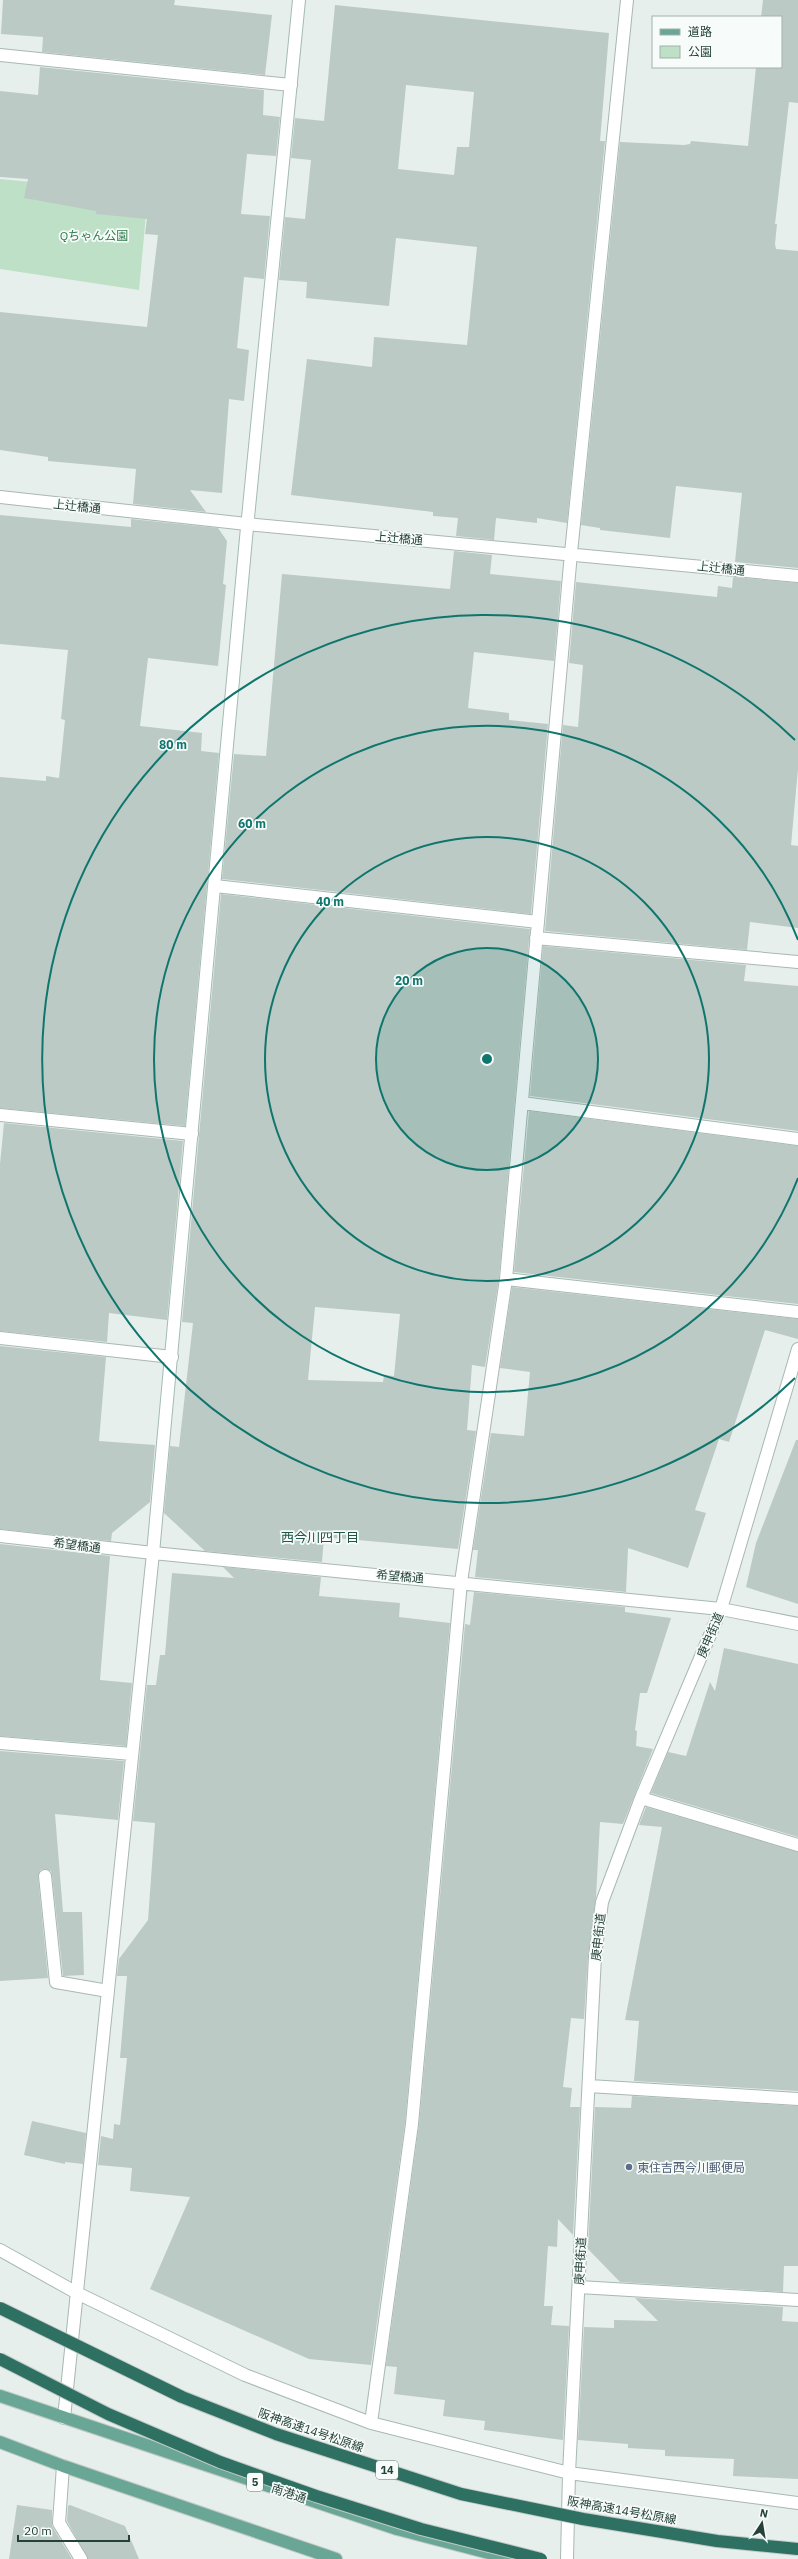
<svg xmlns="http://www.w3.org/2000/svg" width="798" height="2559" font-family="'IBM Plex Sans','Noto Sans JP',sans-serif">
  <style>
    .green { fill: #bee0c7 }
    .building { fill: #bbcac4; fill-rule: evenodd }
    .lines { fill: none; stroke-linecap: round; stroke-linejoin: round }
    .street-casing { stroke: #a8b8b2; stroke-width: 14 }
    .secondary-casing { stroke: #a4bbb2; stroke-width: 14 }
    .primary-casing { stroke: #c2cac8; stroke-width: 14 }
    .street { stroke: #fff; stroke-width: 12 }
    .secondary { stroke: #fff; stroke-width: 12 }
    .primary { stroke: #69a695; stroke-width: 12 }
    .highway-bridge-casing { stroke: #c2cac8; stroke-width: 14; stroke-linecap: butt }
    .highway-bridge { stroke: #2e7061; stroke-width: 12 }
    .ring { fill: none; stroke: #0f766e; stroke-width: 2 }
    .service-dot { fill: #5c6f8a; stroke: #f7fbf9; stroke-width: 1.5 }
    .labels { text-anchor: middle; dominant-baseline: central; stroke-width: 3.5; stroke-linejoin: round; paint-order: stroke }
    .shield { fill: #f7fbf9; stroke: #637a73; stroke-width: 1 }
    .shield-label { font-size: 11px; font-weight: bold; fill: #244239 }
    .park-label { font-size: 12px; fill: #2c7b49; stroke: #f7fbf9 }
    .street-label { font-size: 12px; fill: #244239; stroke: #f7fbf9 }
    .service-label { font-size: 12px; fill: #4e5e75; stroke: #f7fbf9; text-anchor: start }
    .neighbourhood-label { font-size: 13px; fill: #1e5647; stroke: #f7fbf9 }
    .centre { fill: #0f766e; stroke: #f7fbf9; stroke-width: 2 }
    .ring-label { font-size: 12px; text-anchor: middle; font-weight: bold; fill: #0f766e; stroke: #f7fbf9; stroke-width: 3.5; stroke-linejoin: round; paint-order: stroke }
  </style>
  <rect width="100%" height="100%" fill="#e6efeb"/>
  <!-- green -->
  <path class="green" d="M 0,179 L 148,193 L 139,290 L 0,269 Z"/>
  <!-- building -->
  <path class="building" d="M 3,0 L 175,0 L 174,5 L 272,15 L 265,75 L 42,52 L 43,37 L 1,34 Z
    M 763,0 L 798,0 L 798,103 L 789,102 L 775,224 L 777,224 L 775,244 L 776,249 L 798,251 L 798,568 L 735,562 L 742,493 L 676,486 L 670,538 L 600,530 L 600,528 L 581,525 L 620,142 L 684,145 L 690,144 L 691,141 L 748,146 L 756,67 L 781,67 L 781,17 L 761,17 Z
    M 335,5 L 609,33 L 600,141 L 605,141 L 567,523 L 537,518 L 537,523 L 496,518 L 494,540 L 456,536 L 458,518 L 433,516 L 433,512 L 291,495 L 307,359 L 372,367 L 374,337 L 467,345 L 477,247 L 396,238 L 389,306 L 306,298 L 307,282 L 279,280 L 285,217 L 305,219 L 311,160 L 291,158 L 295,118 L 324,121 ZM 406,85 L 474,92 L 469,147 L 457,147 L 454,175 L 398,169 Z
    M 40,67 L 264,90 L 263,115 L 280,117 L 276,156 L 247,154 L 241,214 L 270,216 L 264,279 L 244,277 L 237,348 L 249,350 L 244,401 L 229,399 L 222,493 L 190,490 L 206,512 L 133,504 L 136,469 L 48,461 L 48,457 L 0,450 L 0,312 L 147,327 L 158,235 L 145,234 L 147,219 L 96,214 L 96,211 L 24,198 L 28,179 L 0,177 L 0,91 L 38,95 Z
    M 0,515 L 131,527 L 131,519 L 218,528 L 227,541 L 223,584 L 226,585 L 218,666 L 148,658 L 140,726 L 202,733 L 201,751 L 219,753 L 185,1126 L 0,1108 L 0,777 L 46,781 L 46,776 L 59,778 L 65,720 L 61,719 L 68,650 L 0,644 Z
    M 454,551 L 492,555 L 490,574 L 561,581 L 554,661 L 474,652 L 468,708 L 509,713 L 509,720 L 548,724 L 531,914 L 222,879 L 234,754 L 266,756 L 282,574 L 450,589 Z
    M 733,577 L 798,583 L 798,769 L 791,845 L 798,846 L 798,928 L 750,922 L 747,950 L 545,931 L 563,725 L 578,727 L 583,665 L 569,663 L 576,582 L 717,597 L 718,586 L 732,588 Z
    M 221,894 L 530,929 L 499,1278 L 485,1367 L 472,1365 L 467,1430 L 476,1431 L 458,1549 L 324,1537 L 322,1562 L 205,1551 L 164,1513 L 170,1446 L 179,1447 L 193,1323 L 182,1322 ZM 315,1307 L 400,1314 L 394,1376 L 384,1375 L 383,1382 L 308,1380 Z
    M 543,946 L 746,965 L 744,981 L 798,986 L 798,1131 L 530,1096 Z
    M 529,1111 L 798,1146 L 798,1304 L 514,1272 Z
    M 4,1123 L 183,1141 L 167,1320 L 109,1313 L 107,1342 L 0,1331 L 0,1164 Z
    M 512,1287 L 798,1319 L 798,1339 L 765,1330 L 729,1442 L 719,1439 L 695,1510 L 706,1513 L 688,1568 L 628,1548 L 626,1592 L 475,1577 L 478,1550 L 473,1550 L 491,1433 L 524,1436 L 530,1372 L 500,1368 Z
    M 0,1346 L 106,1357 L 99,1441 L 155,1445 L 150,1502 L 112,1533 L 111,1541 L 0,1529 Z
    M 796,1440 L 798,1440 L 798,1604 L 746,1587 L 756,1543 Z
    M 0,1544 L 110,1556 L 100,1680 L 132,1683 L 126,1746 L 0,1736 Z
    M 223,1567 L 321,1577 L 319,1596 L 400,1603 L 399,1617 L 450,1623 L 405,2123 L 371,2365 L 309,2359 L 150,2289 L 190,2197 L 130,2191 L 132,2168 L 98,2165 L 101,2136 L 113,2139 L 114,2124 L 120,2125 L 127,2058 L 120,2058 L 127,1976 L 117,1976 L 119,1959 L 148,1920 L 155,1823 L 133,1821 L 147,1685 L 156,1685 L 160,1655 L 165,1655 L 172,1573 L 234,1578 Z
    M 474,1592 L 625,1607 L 625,1612 L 671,1618 L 647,1693 L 640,1693 L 635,1730 L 637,1731 L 636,1746 L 653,1749 L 623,1824 L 600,1822 L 596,1897 L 588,1956 L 584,2019 L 571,2018 L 563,2087 L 572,2088 L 570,2107 L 580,2107 L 573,2235 L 558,2219 L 557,2247 L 548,2246 L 544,2306 L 553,2306 L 551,2325 L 569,2326 L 563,2440 L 484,2430 L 485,2421 L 443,2416 L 445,2400 L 394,2394 L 397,2367 L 386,2366 L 419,2125 L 465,1624 L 470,1625 Z
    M 724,1648 L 798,1664 L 798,1837 L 651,1793 L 668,1752 L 686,1756 L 710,1682 L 715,1691 Z
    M 0,1751 L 124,1761 L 118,1820 L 55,1814 L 63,1912 L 82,1912 L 84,1975 L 63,1976 L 52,1875 L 51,1871 L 45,1869 L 40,1870 L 38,1877 L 48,1978 L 0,1981 Z
    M 646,1807 L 798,1852 L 798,2091 L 634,2081 L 639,2021 L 625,2020 L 662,1827 L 639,1825 Z
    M 632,2096 L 798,2106 L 798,2266 L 784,2266 L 783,2292 L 620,2282 L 588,2249 L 595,2107 L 631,2108 Z
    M 32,2121 L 86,2133 L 83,2164 L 65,2162 L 65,2164 L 24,2155 Z
    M 635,2298 L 783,2307 L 782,2321 L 798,2322 L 798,2479 L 733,2476 L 734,2459 L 665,2456 L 665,2450 L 628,2448 L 628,2444 L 578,2440 L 584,2327 L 614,2328 L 614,2320 L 658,2321 Z
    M 17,2505 L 52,2510 L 52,2526 L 72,2559 L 9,2559 Z
    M 70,2505 L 125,2526 L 139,2559 L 88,2559 L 67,2521 L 68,2506 Z"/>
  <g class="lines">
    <defs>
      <path id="street" d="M 0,55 L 291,85
        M 0,497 L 247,524 L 798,576
        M 215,886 L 538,922
        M 536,938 L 798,962
        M 522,1103 L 798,1139
        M 0,1115 L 192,1134
        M 506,1279 L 798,1312
        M 0,1338 L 172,1357
        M 0,1536 L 153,1553 L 721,1609 L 798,1624
        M 0,1743 L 132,1754
        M 641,1798 L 798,1845
        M 45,1876 L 56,1982 L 108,1991
        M 589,2086 L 798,2099
        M 0,2250 L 77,2293 L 245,2375 L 371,2423 L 569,2473 L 798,2503
        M 579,2287 L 798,2300
        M 64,2418 L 153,1553
        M 371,2423 L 412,2124 L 461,1582 L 506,1279 L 571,553 L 627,0
        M 63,2466 L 59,2523 L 81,2559
        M 567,2559 L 569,2473 L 595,1956 L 602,1902 L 641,1798 L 721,1609 L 798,1349"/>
      <path id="secondary" d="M 153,1553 L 246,538 L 299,0"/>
      <path id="primary" d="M 0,2396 L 397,2529 L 512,2559
        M 0,2442 L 63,2466 L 336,2559"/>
    </defs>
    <!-- street casing -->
    <use href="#street" class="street-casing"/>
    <!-- secondary casing -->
    <use href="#secondary" class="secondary-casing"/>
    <!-- primary casing -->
    <use href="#primary" class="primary-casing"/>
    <!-- street -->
    <use href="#street" class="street"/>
    <!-- secondary -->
    <use href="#secondary" class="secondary"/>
    <!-- primary -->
    <use href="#primary" class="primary"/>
    <defs>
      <path id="highway-bridge" d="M 0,2308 L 182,2397 L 276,2434 L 461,2494 L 583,2519 L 717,2541 L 798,2549
        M 0,2359 L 108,2414 L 220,2462 L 316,2496 L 421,2529 L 541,2559"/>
    </defs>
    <!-- highway-bridge casing -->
    <use href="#highway-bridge" class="highway-bridge-casing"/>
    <!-- highway-bridge -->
    <use href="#highway-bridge" class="highway-bridge"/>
  </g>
  <!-- distance rings -->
  <circle cx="487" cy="1059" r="111" fill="#0f766e" fill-opacity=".12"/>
  <g class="ring">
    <circle cx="487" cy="1059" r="111"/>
    <circle cx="487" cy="1059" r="222"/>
    <path d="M798 1178A333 333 0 1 1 798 940"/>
    <path d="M795 1378A444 444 0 1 1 795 740"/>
  </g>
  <!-- markers -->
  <circle class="service-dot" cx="629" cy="2167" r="4"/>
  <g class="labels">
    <!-- shield labels -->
    <g class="shield">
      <rect x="376" y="2461" width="22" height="18" rx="3"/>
      <rect x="247" y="2473" width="16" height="18" rx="3"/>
    </g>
    <g class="shield-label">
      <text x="387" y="2470">14</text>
      <text x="255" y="2482">5</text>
    </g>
    <!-- park labels -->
    <g class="park-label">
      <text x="94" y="235">Qちゃん公園</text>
    </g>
    <!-- street labels -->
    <g class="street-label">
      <text transform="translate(77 506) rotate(6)">上辻橋通</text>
      <text transform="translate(399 538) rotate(5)">上辻橋通</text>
      <text transform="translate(721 568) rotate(6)">上辻橋通</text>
      <text transform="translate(77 1545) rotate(7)">希望橋通</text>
      <text transform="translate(400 1576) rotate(5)">希望橋通</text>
      <text transform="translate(710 1635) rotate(-67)">庚申街道</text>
      <text transform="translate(598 1937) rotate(-84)">庚申街道</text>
      <text transform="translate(580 2261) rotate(-87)">庚申街道</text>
      <text transform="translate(311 2430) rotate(19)">阪神高速14号松原線</text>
      <text transform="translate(289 2493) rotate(18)">南港通</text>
      <text transform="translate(622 2510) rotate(10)">阪神高速14号松原線</text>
    </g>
    <!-- service labels -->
    <g class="service-label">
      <text x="637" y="2167">東住吉西今川郵便局</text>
    </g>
    <!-- neighbourhood labels -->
    <g class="neighbourhood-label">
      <text x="320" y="1537">西今川四丁目</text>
    </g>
  </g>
  <circle cx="487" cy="1059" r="6" class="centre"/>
  <g class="ring-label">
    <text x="173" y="749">80 m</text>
    <text x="252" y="828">60 m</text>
    <text x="330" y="906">40 m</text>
    <text x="409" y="985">20 m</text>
  </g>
  <!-- legend -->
  <rect x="652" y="16" width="130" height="52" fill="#f7fbf9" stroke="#a3b1ac"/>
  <rect x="660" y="29" width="20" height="6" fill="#69a695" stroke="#a3b1ac"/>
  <text x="688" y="36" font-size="12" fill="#244239">道路</text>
  <rect x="660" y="46" width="20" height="12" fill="#bee0c7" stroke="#a3b1ac"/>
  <text x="688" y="56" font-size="12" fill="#244239">公園</text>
  <!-- north arrow -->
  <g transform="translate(762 2523) rotate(12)" stroke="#f7fbf9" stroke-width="3" paint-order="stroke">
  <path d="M0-3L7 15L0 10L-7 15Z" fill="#244239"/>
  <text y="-6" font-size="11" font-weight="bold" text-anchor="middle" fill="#244239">N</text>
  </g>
  <!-- scale -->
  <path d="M18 2535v6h111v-6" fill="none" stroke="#244239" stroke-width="2"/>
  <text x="24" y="2535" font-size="12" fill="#244239" stroke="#f7fbf9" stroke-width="3" paint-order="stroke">20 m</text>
</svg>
